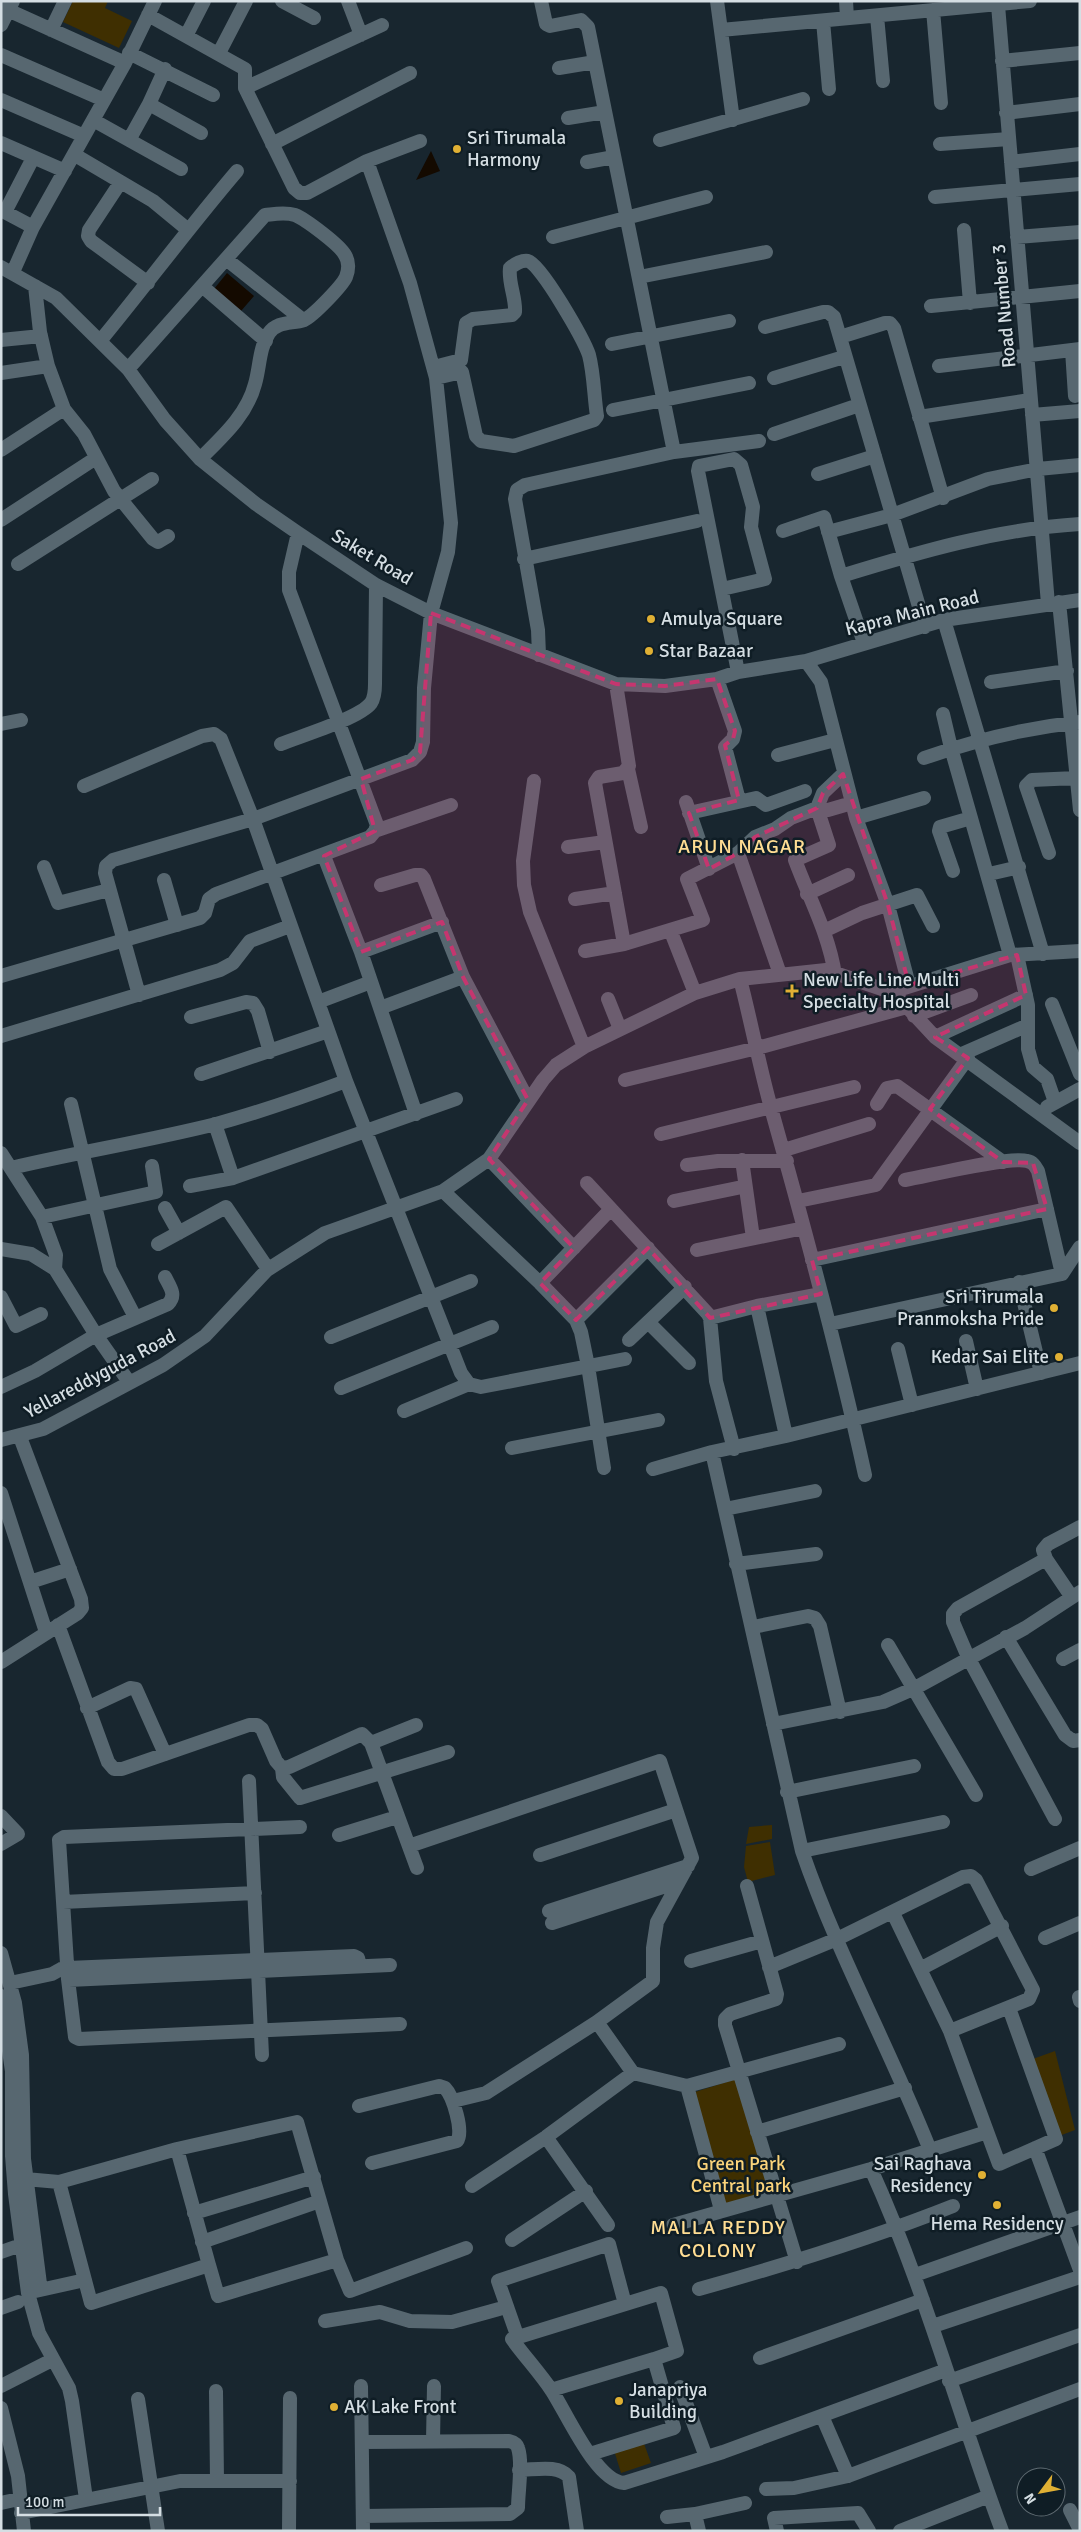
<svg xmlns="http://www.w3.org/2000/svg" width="1081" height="2532" font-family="Signika,sans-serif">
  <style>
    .green { fill: #3f2f01 }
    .water { fill: #140a00 }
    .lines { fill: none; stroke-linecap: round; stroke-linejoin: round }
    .minor { stroke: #576770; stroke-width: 14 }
    .marked { fill: #c5366f; fill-opacity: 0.2; stroke: #c5366f; stroke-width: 4; stroke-dasharray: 10 6; stroke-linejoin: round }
    .poi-dot { fill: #e0b034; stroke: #0f1d25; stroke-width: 2 }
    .labels { text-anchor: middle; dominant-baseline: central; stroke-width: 5; stroke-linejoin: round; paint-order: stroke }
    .poi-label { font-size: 19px; fill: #d5dee3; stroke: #0f1d25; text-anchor: start }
    .street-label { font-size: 19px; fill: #d5dee3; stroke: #0f1d25 }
    .park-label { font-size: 19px; fill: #fbd47b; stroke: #0f1d25 }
    .neighbourhood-label { font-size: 20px; letter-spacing: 1px; fill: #ffdd93; stroke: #0f1d25 }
  </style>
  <rect width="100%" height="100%" fill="#18262f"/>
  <!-- green -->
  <path class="green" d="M 73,1 L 108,1 L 105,8 L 132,21 L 119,48 L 63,22 Z
    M 772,1825 L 772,1839 L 746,1844 L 749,1827 Z
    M 770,1842 L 775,1875 L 748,1882 L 744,1867 L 746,1846 Z
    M 1055,2051 L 1075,2130 L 1059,2136 L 1030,2060 Z
    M 736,2079 L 771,2192 L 724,2206 L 692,2093 Z
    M 642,2438 L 651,2463 L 621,2473 L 613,2447 Z"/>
  <!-- water -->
  <path class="water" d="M 431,151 L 440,171 L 416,180 Z
    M 227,273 L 254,296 L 241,311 L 214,289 Z"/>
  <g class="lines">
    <!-- minor -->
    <path class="minor" d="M 282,1 L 314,18
      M 348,1 L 361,35
      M 541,1 L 546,24 L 550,26 L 581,20 L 588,27 L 674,452
      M 717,1 L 733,120
      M 846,1 L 847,18
      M 998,5 L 1048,604
      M 1,7 L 125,63
      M 933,10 L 941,103
      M 148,15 L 245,69 L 245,88 L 294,188 L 300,193 L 307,193 L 367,161 L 420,141
      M 877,16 L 883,81
      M 823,21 L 829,89
      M 1,25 L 13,1
      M 51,30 L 65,1
      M 721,30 L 1030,1
      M 186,36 L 204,1
      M 129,53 L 213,95
      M 219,53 L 246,1
      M 1,55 L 104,100
      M 1002,61 L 1080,53
      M 559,68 L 595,62
      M 165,69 L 149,104 L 201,133
      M 245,88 L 382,25
      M 1,100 L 84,136
      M 1006,113 L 1080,104
      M 568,118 L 605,112
      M 93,120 L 181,169
      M 129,140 L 149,104
      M 660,140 L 803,99
      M 1,143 L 65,171
      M 272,144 L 410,73
      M 940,144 L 1009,139
      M 75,155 L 153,201 L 187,229
      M 587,162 L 614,157
      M 1011,162 L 1080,154
      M 120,183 L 89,230 L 88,236 L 91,241 L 148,283
      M 935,197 L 1080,184
      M 1,210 L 33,227
      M 5,212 L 33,158
      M 964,230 L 970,303
      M 553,237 L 706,197
      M 1017,237 L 1080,232
      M 226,259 L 303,320
      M 1,267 L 56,298 L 128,369 L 165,420 L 200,459 L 256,504 L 298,533 L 376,585 L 431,613 L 616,684 L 665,686 L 717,679 L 738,672 L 806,661 L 944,620 L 1080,600
      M 13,272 L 33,227 L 125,63 L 155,1
      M 639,277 L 766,252
      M 35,286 L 40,332 L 48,366 L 64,409 L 84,434 L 114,491 L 153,539 L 158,542 L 168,536
      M 202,286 L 266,341
      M 931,306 L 1080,291
      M 765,327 L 823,312 L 828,312 L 834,317 L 925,627
      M 840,337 L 885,323 L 890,323 L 894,328 L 943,498
      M 1,340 L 41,336
      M 101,340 C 147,284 190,226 237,171
      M 612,344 L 729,321
      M 1072,350 L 1075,396
      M 939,366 L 1080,349
      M 434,367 L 461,360 L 466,323 L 473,319 L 512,315 L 515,312 C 516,297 508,283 510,268 C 515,264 521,260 528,261 C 541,264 584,340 589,355 C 594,374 594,397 597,416 L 594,420 L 514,446 L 481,441 L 476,436 L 462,372 L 436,378
      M 128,369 L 265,215 C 275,214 285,212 295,215 C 305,219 340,245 345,255 C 349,261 349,270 346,277 C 342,286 313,316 304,320 C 292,324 277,321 269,333 C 259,348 260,367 255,384 C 247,415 222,437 200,459
      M 1,373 L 48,366
      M 774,378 L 844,357
      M 613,410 L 749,383
      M 1032,415 L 1080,411
      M 919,417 L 1030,400
      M 774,434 L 859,405
      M 1,450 L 64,409
      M 818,474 L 875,456
      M 1,520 L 96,458
      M 783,531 L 824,517 L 841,576 L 864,643
      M 828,532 L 892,515 L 988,479 L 1038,469 L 1080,465
      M 524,559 L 697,521
      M 18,564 L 152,479
      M 841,576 C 919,552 997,529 1080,524
      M 722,589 L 765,579 L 751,527 L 753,507 L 741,465 L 734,459 L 699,466 L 698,471 L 738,672
      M 1059,602 L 1080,810
      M 944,620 L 1043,954
      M 539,655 L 538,630 L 515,499 L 517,490 L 525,485 L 674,452 L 759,441
      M 806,661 L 821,682 L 856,818 L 888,905 L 909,985
      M 717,679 L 735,731 L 733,739 L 725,747 L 739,800
      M 991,682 L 1067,671
      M 616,684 L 629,766 L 623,773 L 599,777 L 595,783 L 624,944
      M 943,714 L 951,748 L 1010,955
      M 1,724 L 21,720
      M 281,744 C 301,736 360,718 371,703 C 375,697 375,690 375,684 L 376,585
      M 778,755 L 835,740
      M 924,758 C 975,740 1026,728 1080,722
      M 628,769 L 641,827
      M 534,781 L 523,861 L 524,885 L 530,912 L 584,1047
      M 84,786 L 202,736 L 214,734 L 221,739 L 253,819 L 346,1081 L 461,1373 L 469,1384
      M 686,802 L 709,869
      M 689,813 L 756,798 L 766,805 L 805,791
      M 856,818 L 924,798
      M 375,831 L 451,805
      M 568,847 L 605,842
      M 738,853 L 780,974
      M 1049,853 L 1026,786 L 1032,780 L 1076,778
      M 324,856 L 361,952 L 416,1114
      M 44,867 L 58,903 L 109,890
      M 953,871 L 939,831 L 940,827 L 971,818
      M 989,874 L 1019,867
      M 164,880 L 177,925
      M 381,885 L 415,875 L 421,875 L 424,879 L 463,977 L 528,1100
      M 807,894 L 848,875
      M 575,899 L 615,893
      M 824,931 L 862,913 L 917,895 L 933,926
      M 671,932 L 695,993
      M 585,951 L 624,944 L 703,920 L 687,879 L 738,853 L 755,837 L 775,829 L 791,818 L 817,808 L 828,810 L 852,803
      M 361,952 L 442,922
      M 1017,955 L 1028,1005 L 1028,1049 L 1033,1067 L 1047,1079 L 1055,1102
      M 835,975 C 829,934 809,898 795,860 L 829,845 L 817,808 L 823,793 L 843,774
      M 1,976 L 200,918 L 205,913 L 209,899 L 216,894 L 370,837 L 375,831 L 377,825 L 289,590 L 289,572 L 298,533
      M 740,979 C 751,1021 759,1065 771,1108 C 805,1229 838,1351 865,1475
      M 901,989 L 1010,955 L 1080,951
      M 139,995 L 105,873 L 106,866 L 113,860 L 253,819 L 412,760 L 420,752 L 423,742 L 424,688 L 431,613 L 448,552 L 451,523 L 436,378 L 410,283 L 367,161
      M 608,999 L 620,1029
      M 318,1002 L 371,982
      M 1052,1004 L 1080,1074
      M 380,1008 L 463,977
      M 914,1016 L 971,995
      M 191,1017 L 246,1002 L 253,1003 L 258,1011 L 270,1052
      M 1,1036 L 220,970 L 233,963 L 250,941 L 290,926
      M 935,1037 L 1026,995
      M 962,1054 L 1028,1025
      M 201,1074 L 328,1031
      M 625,1080 L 757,1048 L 907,1007
      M 71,1104 L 110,1269 L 135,1317
      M 877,1104 L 887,1088 L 897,1086 L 1003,1162
      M 1047,1107 L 1080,1089
      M 215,1124 L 233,1178
      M 661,1134 L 854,1087
      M 784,1150 L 869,1124
      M 1,1153 L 42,1217 L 56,1255 L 55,1269 L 96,1335 L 129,1382
      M 489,1159 L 574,1248
      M 742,1160 L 753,1238
      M 687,1165 L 718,1161 L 787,1161
      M 11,1168 C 79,1152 148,1141 216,1124 C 260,1112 303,1097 346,1081
      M 905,1180 C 928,1176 1009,1156 1027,1161 C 1033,1162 1035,1166 1038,1171 L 1062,1274
      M 587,1183 L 708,1314 L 710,1318 L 716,1381 L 734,1449
      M 190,1186 L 233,1178 L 456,1099
      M 443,1191 L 540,1283 L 576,1320 L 581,1332 L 588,1366 L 604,1468
      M 674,1201 L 742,1187 L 745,1185
      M 798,1201 L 876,1185 L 968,1058
      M 165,1208 L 179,1233
      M 42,1217 L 156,1192 L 152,1166
      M 158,1244 L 226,1207 L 268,1269
      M 1,1249 L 31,1254 L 55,1269
      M 697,1250 L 804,1228
      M 812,1260 L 1047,1209
      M 1019,1282 L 1041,1373
      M 540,1283 L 611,1209
      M 1,1297 L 16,1326 L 41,1314
      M 757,1306 L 786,1436
      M 710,1318 L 757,1306 L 821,1294
      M 576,1320 L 648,1248
      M 649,1323 L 689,1363
      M 830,1324 L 1062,1274 L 1080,1247
      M 331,1337 L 471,1281
      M 629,1340 L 685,1287
      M 966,1341 L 977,1389
      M 898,1349 L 912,1405
      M 1,1387 L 35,1371 L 96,1335 L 168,1304 C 177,1295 170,1287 165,1277
      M 341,1388 L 492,1327
      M 404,1411 L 469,1384 L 481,1387 L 625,1359
      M 1,1440 L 43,1429 L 163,1365 L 205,1336 L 267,1270 L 325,1233 L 443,1191 L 489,1159 L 543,1080 L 556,1065 L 584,1047 L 695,993 L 740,979 L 826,970 L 894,993 L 935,1037 L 1080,1143
      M 512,1448 L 658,1420
      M 712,1452 L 802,1851 C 837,1953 890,2049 930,2150
      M 653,1469 L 712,1452 L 786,1436 L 1080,1363
      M 1,1493 L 46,1632
      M 725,1509 L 815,1491
      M 1046,1559 L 958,1608 L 953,1614 L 953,1622 L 968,1657 L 1055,1819
      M 736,1564 L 816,1554
      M 30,1582 L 70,1569
      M 1071,1596 L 1046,1559 L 1043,1550 L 1048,1544 L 1080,1527
      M 58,1625 L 108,1762 L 114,1769 L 122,1769 L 249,1725 L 257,1725 L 262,1729 L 276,1761 L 282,1768 L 283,1777 L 300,1798 L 448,1752
      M 753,1627 L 808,1616 L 815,1618 L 820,1626 L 840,1712
      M 1006,1637 L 1065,1735 L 1073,1741 L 1080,1740
      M 888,1645 L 976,1795
      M 1063,1659 L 1080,1650
      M 1,1662 L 78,1613 L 82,1608 L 81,1599 L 20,1437
      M 87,1708 L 130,1688 L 136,1689 L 165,1754
      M 773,1724 L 883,1702 L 915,1688 L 1025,1628 L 1080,1592
      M 371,1743 L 416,1725
      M 282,1768 L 289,1767 L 362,1734 L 371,1743 L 417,1868
      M 249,1781 L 262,2055
      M 787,1792 L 914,1766
      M 1,1816 L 18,1834 L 1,1844
      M 300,1827 L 64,1837 L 59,1840 L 68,1979 L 75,2037 L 79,2039 L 400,2024
      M 339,1835 L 397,1817
      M 409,1846 L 660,1761 L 692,1858 L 657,1922 L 653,1948 L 653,1981 L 597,2022 L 486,2093 L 453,2101
      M 802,1851 L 943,1822
      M 540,1855 L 676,1810
      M 1031,1869 L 1080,1848
      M 747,1886 L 777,1994 L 776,1999 L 730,2014 L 725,2019 L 725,2025 L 797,2262
      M 63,1902 L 255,1893
      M 549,1911 L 688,1866
      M 893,1913 L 950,2031 L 999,2164 L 1056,2139 L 1009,2008
      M 552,1923 L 678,1882
      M 1045,1938 L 1080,1923
      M 1,1953 L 15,2003 L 22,2055 L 24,2159 L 40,2284 L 28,2293
      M 691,1961 L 762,1941
      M 769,1967 L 837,1939 L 963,1877 L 971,1876 L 976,1880 L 1033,1990 L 1029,1999 L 950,2031
      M 920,1969 L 1002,1926
      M 69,1980 L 390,1965
      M 10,1983 L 52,1974 L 61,1969 L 68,1968 L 354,1956 L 358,1958 L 360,1966
      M 1,1996 L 12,2071 L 12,2156 L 15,2194 L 28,2293 L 39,2333 L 69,2388 L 72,2401 L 86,2499
      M 1079,1997 L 1080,2001
      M 597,2022 L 633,2073 L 687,2086 L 839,2044
      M 687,2086 L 721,2210
      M 359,2106 L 439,2086 L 445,2088 C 453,2096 464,2132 457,2141 L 372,2163
      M 757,2132 L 905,2088
      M 546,2137 L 608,2225
      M 1035,2148 L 1080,2270
      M 871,2169 C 924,2286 957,2410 1002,2531
      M 14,2178 L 59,2182 L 177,2149 L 297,2122 L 337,2260 L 350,2291 L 466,2248
      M 59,2182 L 91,2303 L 209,2265 L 177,2149
      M 472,2186 L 546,2137 L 633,2073
      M 194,2213 L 314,2177
      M 673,2225 L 871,2169 L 987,2132
      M 512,2240 L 586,2191
      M 202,2242 L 320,2201
      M 1,2252 L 21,2245
      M 209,2265 L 218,2296 L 337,2260
      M 915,2275 L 1080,2217
      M 699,2289 C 785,2265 870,2239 953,2206
      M 31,2292 L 85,2280
      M 1,2308 L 18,2302
      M 325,2321 L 380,2312 L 410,2321 L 452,2322 L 499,2309
      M 933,2326 L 1080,2277
      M 518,2338 L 498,2281 L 609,2244 L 625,2304
      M 760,2358 L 923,2300
      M 654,2359 L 677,2351 L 661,2293 L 512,2339 C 525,2357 540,2373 552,2391 C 567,2414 596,2481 624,2483 L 723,2452 L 946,2370
      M 949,2381 L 1080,2335
      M 1,2386 L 52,2360
      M 361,2386 L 363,2531
      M 680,2387 L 706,2457
      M 551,2390 L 654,2359 L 674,2428 L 590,2454
      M 216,2391 L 217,2481
      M 138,2399 L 158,2531
      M 1,2408 L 18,2476 L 24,2531
      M 822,2416 L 848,2476
      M 433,2441 L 434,2386
      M 519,2470 C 535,2470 558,2464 569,2477 L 577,2531
      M 766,2489 L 794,2488 L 848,2476 L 1080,2389
      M 1,2503 L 19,2499
      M 1070,2510 L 1080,2530
      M 21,2513 L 180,2481 L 290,2481
      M 363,2516 L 510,2514 L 518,2508 C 518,2492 523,2463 518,2448 C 517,2444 513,2442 509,2441 L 363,2442
      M 667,2517 L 695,2514
      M 289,2531 L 290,2398
      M 699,2531 L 695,2514 L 745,2503
      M 777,2531 L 774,2518 L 858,2513 L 869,2531
      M 900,2531 L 989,2496"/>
  </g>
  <!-- marked area -->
  <path class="marked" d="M 431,613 L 616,684 L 665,686 L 717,679 L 735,731 L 733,739 L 725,745 L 739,800 L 689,813 L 709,869 L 738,853 L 755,837 L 817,808 L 823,793 L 843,774 L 888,905 L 909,985 L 1017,955 L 1026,995 L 935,1037 L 968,1058 L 930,1109 L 1003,1162 L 1033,1163 L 1047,1209 L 812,1260 L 821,1294 L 710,1318 L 648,1248 L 576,1320 L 540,1283 L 574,1248 L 489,1159 L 528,1100 L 463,977 L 442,922 L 361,952 L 324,856 L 375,831 L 361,779 L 412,760 L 420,752 Z"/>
  <!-- markers -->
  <g class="poi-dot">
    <circle cx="457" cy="149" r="5"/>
    <circle cx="651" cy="619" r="5"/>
    <circle cx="649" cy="651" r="5"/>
    <path d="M789.5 983.5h5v5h5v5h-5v5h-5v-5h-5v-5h5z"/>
    <circle cx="1054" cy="1308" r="5"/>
    <circle cx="1059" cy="1357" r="5"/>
    <circle cx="982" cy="2175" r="5"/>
    <circle cx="997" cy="2205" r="5"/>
    <circle cx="619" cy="2401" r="5"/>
    <circle cx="334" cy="2407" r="5"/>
  </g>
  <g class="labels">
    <!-- poi labels -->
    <g class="poi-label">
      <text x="467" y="138">Sri Tirumala<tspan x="467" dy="22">Harmony</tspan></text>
      <text x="661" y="619">Amulya Square</text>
      <text x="659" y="651">Star Bazaar</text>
      <text x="803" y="980">New Life Line Multi<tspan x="803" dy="22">Specialty Hospital</tspan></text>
      <text x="1044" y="1297" text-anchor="end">Sri Tirumala<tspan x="1044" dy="22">Pranmoksha Pride</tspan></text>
      <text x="1049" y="1357" text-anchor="end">Kedar Sai Elite</text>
      <text x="972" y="2164" text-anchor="end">Sai Raghava<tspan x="972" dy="22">Residency</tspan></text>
      <text x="997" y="2224" text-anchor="middle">Hema Residency</text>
      <text x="629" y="2390">Janapriya<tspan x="629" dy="22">Building</tspan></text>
      <text x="344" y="2407">AK Lake Front</text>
    </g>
    <!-- street labels -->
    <g class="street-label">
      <text transform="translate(1004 306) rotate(-95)">Road Number 3</text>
      <text transform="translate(372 557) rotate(31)">Saket Road</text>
      <text transform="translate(912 613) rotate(-14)">Kapra Main Road</text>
      <text transform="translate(100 1374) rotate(-28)">Yellareddyguda Road</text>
    </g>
    <!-- park labels -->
    <g class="park-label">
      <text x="741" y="2164">Green Park<tspan x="741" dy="22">Central park</tspan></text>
    </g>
    <!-- neighbourhood labels -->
    <g class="neighbourhood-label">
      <text x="742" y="846">ARUN NAGAR</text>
      <text x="718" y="2227">MALLA REDDY<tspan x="718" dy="23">COLONY</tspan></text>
    </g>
  </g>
  <!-- border -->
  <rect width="1081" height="2532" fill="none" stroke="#d5dee3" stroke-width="5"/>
  <!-- north arrow -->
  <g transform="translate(1041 2492) rotate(238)"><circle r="24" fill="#0f1d25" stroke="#5e6a71"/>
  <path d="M0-4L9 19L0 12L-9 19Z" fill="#e0b034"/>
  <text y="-8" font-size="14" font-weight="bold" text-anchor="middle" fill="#d5dee3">N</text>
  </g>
  <!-- scale -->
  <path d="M18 2507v8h142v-8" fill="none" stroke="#d5dee3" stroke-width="2.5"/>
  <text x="25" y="2507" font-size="15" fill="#d5dee3" stroke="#0f1d25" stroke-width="4" paint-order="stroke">100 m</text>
</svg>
